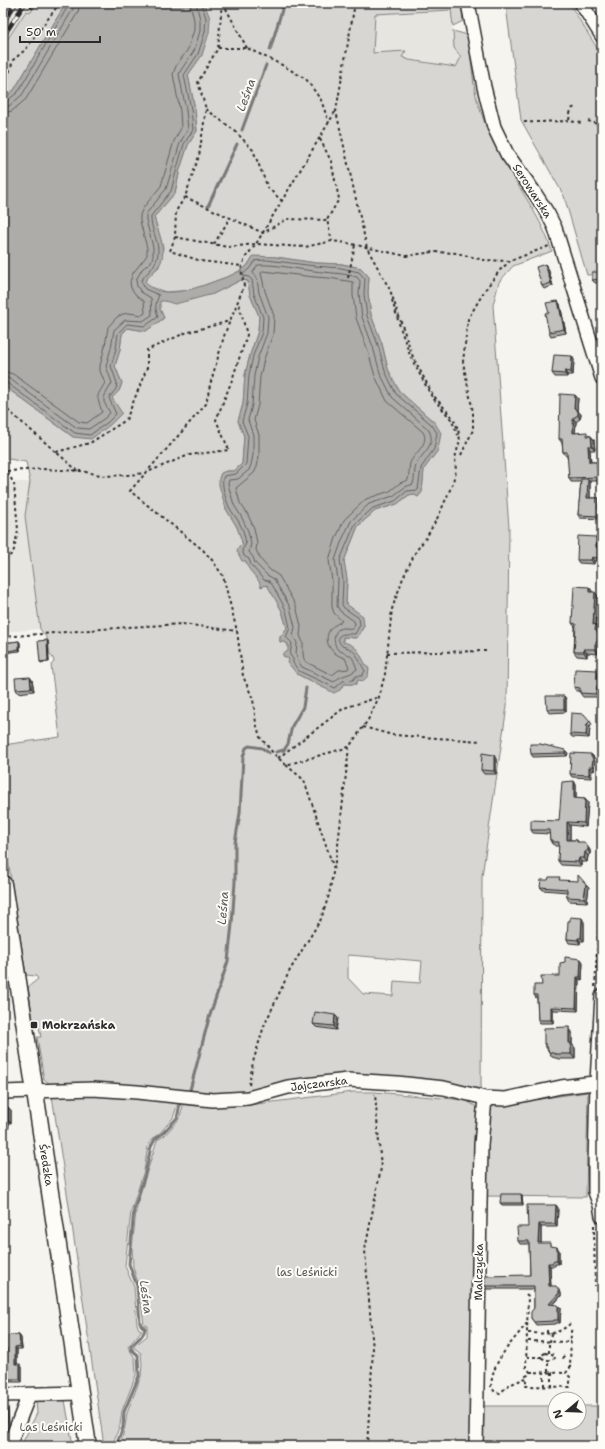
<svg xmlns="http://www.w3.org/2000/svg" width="605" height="1449" font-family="'Shantell Sans',sans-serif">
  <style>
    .built { fill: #e6e5e0 }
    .green { fill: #d7d6d2; stroke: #81807e; fill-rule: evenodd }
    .water { fill: #adaca9; stroke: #797877 }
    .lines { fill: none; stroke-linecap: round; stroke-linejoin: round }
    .shore { stroke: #5f5f5d; stroke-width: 1 }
    .stream { stroke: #797877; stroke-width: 3 }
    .minor-casing { stroke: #2b2b2b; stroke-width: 16 }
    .major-casing { stroke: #2b2b2b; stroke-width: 19 }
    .path { stroke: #2b2b2b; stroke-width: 2; stroke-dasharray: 3 3; stroke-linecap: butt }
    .minor { stroke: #fdfcf7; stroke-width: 13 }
    .major { stroke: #fdfcf7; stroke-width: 16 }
    .rail-casing { stroke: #2b2b2b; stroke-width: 4.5 }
    .rail { stroke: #fdfcf7; stroke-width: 3; stroke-dasharray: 9; stroke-linecap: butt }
    .wall { fill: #a7a6a3; stroke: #2b2b2b }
    .shaded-wall { fill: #888785; stroke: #2b2b2b }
    .building { fill: #c2c1be; stroke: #2b2b2b }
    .poi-dot { fill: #2b2b2b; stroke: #fdfcf7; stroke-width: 1.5 }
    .labels { text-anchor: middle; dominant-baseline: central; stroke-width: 4; stroke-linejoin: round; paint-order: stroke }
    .street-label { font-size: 11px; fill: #2b2b2b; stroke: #fdfcf7 }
    .poi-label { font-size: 11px; font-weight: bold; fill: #2b2b2b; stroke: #fdfcf7; text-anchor: start }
    .park-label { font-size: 11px; fill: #565655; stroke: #fdfcf7 }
    .water-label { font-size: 12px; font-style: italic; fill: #585857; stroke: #fdfcf7 }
  </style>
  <rect width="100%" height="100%" fill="#f5f4ef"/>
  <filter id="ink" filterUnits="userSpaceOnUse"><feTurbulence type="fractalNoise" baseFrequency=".025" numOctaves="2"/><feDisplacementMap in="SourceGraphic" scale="8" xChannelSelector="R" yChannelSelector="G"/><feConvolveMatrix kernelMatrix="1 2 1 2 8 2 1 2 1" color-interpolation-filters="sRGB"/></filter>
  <g filter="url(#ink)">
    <!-- built -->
    <path class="built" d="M 3,3 L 37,3 L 31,13 L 26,11 L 3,46 Z
      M 451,10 L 454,48 L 461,57 L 456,67 L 409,60 L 402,57 L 405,52 L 373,53 L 375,14 Z
      M 3,482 L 30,482 L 25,516 L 40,629 L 3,632 Z"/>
    <!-- green -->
    <path class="green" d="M 37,3 L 66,3 L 14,90 L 3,99 L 3,46 L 26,11 L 31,12 Z
      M 204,3 L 461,3 L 463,21 L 453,26 L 451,10 L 375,14 L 373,53 L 406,51 L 402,57 L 409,60 L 456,67 L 461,57 L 454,48 L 453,31 L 468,35 C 471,55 472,76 476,96 C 480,111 486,127 493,141 C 511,180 538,208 552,251 L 513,266 L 499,282 L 493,305 L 509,528 L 507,706 L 482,876 L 481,1088 L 462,1090 L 414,1079 L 246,1096 L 51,1085 L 44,1079 L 43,1074 L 37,1037 L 41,1037 L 39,1027 L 34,1028 L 28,987 L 38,979 L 36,976 L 26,975 L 3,828 L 3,745 L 60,737 L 51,665 L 54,662 L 53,658 L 50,655 L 48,640 L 40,629 L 25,516 L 30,482 L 26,462 L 3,458 L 3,385 L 73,437 L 119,391 L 122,383 L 115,366 L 120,350 L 122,334 L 128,328 L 146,331 L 164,318 L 160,309 L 159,301 L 213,294 L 241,280 L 248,281 L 250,295 L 259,316 L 258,331 L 250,355 L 245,375 L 243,404 L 238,421 L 244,436 L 242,464 L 234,471 L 226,471 L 226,509 L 233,520 L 240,533 L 246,561 L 260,581 L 267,584 L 270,588 L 282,611 L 287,628 L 280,637 L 280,642 L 284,642 L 288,644 L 289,659 L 297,674 L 324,688 L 340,690 L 344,684 L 356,684 L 358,680 L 369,669 C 359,658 361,645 343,643 L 343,637 L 357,638 L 364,626 L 362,616 L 346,604 L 347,579 L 344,561 L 358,526 L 375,511 L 397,504 L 409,495 L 413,494 L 418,497 L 422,492 L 424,469 L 438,450 L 435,423 L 399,391 L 388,369 L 382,344 L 371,315 L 368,293 L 369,277 L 361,268 L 342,264 L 316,263 L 276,257 L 253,257 L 246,267 L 232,275 L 191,290 L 166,292 L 148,286 L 145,281 L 149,275 L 159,267 L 163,247 L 154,217 L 175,193 L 180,169 L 188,145 L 197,131 L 195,109 L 188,75 L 202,55 ZM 348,955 L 422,961 L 420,983 L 394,981 L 393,996 L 363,994 L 348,978 Z
      M 510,3 L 569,3 L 602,56 L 602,274 L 587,275 L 564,196 L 521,120 L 507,14 L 507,6 Z
      M 353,1092 L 375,1092 L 465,1100 L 477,1107 L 473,1446 L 120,1446 L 125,1426 L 127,1413 L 141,1376 L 142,1365 L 141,1353 L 133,1347 L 147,1336 L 147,1325 L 144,1325 L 139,1287 L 133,1267 L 132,1248 L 136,1211 L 139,1197 L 157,1140 L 164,1136 L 179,1119 L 184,1103 L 241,1106 Z
      M 588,1092 L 586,1197 L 482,1196 L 484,1109 L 500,1104 Z
      M 52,1096 L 111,1096 L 178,1103 L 173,1118 L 160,1133 L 153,1138 L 148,1146 L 144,1171 L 131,1211 L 125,1266 L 134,1287 L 137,1324 L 139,1329 L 142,1330 L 128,1347 L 135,1358 L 136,1375 L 122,1411 L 120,1425 L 112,1446 L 104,1446 L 73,1232 Z
      M 65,1400 L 73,1446 L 21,1446 L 37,1413 L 36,1401 Z
      M 481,1406 L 555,1406 L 555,1423 L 579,1423 L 579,1406 L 597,1406 L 600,1440 L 602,1440 L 602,1446 L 480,1446 Z"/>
    <!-- water -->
    <path class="water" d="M 66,3 L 204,3 L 210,18 L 209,33 L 202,55 L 188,75 L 195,109 L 197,131 L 188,145 L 180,169 L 175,193 L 154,217 C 158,232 169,253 158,267 C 154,272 149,276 145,281 C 158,303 200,287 218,280 C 227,277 238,273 246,267 C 249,264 251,260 253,256 L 276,257 L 316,263 L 342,264 L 361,268 L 369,277 L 368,293 L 371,315 L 382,344 L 388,369 L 399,391 L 435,423 L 441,433 L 438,450 L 424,469 L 422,492 L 418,497 L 413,494 L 409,495 L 397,504 L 375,511 L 358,526 L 344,561 L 347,579 L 346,604 L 363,616 L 364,626 L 357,638 L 343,637 L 343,642 C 361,646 359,657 369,669 L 368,676 L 363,681 L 358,680 L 356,684 L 344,684 L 340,690 L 334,693 L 297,674 L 288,663 L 289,659 L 283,656 L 283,654 L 288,651 L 288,644 L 284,642 L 280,642 L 280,637 L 287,628 L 282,611 L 267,585 L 261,587 C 259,576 247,572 246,561 L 242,561 L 237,551 L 239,546 L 243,545 L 237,527 L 226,509 L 219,485 L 219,478 L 221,473 L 226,471 L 234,471 L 242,464 L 244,436 L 238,421 L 243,404 L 245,375 L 250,355 L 258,331 L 259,316 L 250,295 L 248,281 L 241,280 L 213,294 L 175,304 L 165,301 L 160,301 L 160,309 L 164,318 L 146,331 L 127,328 L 122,334 L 120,350 L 115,366 L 122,383 L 119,391 L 112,398 L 122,413 L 110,425 L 91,439 L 73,437 L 3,385 L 3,99 L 14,90 Z"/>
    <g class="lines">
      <!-- shore -->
      <path class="shore" d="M 3,102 L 7,101 L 18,92 L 68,6 L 69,3
        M 3,107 L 9,106 L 22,95 L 73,9 L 74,3
        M 3,113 L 12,111 L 26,99 L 78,12 L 80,3
        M 267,260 L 315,266 L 341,268 L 359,272 L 365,279 L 364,294 L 367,316 L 378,345 L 385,371 L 396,394 L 432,425 L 437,433 L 434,449 L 421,468 L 418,490 L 407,491 L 395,501 L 373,508 L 355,524 L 340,560 L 343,580 L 342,605 L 344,608 L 359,618 L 360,625 L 355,634 C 347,634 331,632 342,646 C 358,650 357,658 365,671 L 362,676 L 356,676 L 353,680 L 343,681 L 335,688 L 299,671 L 293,663 L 293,659 L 290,655 L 292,643 L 286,637 L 290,628 L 286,610 L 273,586 L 269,581 L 264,580 L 251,565 L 249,559 L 244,556 L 242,550 L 246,544 C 245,538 244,532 241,526 C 238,519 232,513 229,507 C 226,499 220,483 224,476 L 236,474 L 246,464 L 248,436 L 242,421 L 247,404 L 249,375 L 253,356 L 262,332 L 263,317 L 254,294 L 252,280 L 249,277 L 244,276 L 243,274 L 249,269 L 255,261 Z
        M 258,265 C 277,264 295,269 314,271 C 329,273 343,273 357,277 L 360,281 L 359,294 L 362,317 L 373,347 L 380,373 L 392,397 L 428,429 C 438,445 422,452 416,465 C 414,471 415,478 413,484 L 405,487 L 393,496 L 369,504 L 351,521 L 342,540 L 335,560 L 338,580 L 337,606 L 340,611 L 354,621 L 355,624 L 352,629 C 349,628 345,628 342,628 C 332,630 333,644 338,650 C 353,657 351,653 357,669 C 348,677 343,673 334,682 L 302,667 L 298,661 L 296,654 L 297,643 L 293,636 L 295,627 L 290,607 L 274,579 L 267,575 L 255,563 L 253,557 L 249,552 L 251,544 L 248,531 L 241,516 L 234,505 L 228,484 L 229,480 L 238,479 L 249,470 L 251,465 L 253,455 L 253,435 L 248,420 L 252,405 L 254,376 L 258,357 L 267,333 L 268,317 L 259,293 L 257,278 L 253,273 Z
        M 263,271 L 314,277 L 329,278 L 353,282 L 353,295 L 356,318 L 367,348 L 375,376 L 387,401 L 423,432 C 430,444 414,453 410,463 C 409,468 409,474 408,480 L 400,483 L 390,491 L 366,499 L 348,516 L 344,520 L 336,538 L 329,560 L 332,581 L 332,607 L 334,613 L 342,621 C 339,623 334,625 331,628 C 321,641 332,655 345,658 L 349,667 L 348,669 L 339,670 L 332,675 L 306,662 L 304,659 L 303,654 L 303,643 L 300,635 L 301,626 L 296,606 L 279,576 L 270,570 L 261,560 L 256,550 L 257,543 L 254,528 L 247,513 L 240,503 L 236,488 L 254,473 L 257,467 L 259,456 L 259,435 L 254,420 L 258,405 L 260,377 L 264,359 L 273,334 L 274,316 L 265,291 L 261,273 Z
        M 3,371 L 13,374 L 79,422 L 87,423 L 102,412 C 97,395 95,399 105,383 L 100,371 L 100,366 L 105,346 L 108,327 L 117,317 L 123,314 L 129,313 L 142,315 L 145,313 L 144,301 L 136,295 L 131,288 L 130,282 L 133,273 L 145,258 L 147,255 L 147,248 L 140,221 L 140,215 L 143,208 L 161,186 L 174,141 L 181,128 L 180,111 L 173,74 L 176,66 L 188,49 L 194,30 L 194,20 L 190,3
        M 3,377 L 10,379 L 77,428 L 89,429 L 105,418 L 110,413 L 104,402 L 104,397 L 112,383 L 106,366 L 111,348 L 114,330 L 125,320 L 143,321 L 152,315 L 151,298 L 141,292 L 137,286 L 136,280 L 142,269 L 151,262 L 153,256 L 153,247 L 146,220 L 146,214 L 166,189 L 180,143 L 188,129 L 186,110 L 179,74 L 181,70 L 194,51 L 200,31 L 200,19 L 196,3
        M 3,382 L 7,383 L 75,433 L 90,435 L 108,422 L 116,414 L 109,398 L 116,389 L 117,383 L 111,366 L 116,349 L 118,333 L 127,324 L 145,326 L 158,317 C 155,306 155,305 159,295 L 145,289 L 141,281 C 145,274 152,270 155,263 C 164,247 150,232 151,216 L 171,191 L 177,168 L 184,144 L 193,130 L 191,109 L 184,75 L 198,54 L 205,32 L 206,18 L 201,3"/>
      <!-- stream -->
      <path class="stream" d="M 270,50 L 284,3
        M 242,130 L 266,65
        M 208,206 L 237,144
        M 276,752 L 284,750 L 288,744 L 292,726 L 303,707 L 306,688
        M 190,1090 L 209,1018 L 228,961 L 232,924 L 235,882 L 235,843 L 240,813 L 243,757 L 246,748 L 249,746 L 262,748 L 269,753
        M 116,1446 L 123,1427 L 124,1412 L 139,1376 L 138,1355 L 131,1349 L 131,1346 C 137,1340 144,1336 145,1328 L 142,1326 L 140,1323 L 137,1286 L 129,1264 L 134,1209 L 145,1174 L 151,1147 L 155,1139 L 162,1134 L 177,1118 L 180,1104"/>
      <defs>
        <path id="minor" d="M 468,3 L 484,87 L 494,127 L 507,154 L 534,192 L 548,214 L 555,228 L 602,378
          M 581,3 L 602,36
          M 602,996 L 597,1082 L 595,1167 L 595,1192 L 600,1205 L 602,1216
          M 3,1092 L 93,1089 L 137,1092 L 213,1100 L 248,1098 L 288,1087 L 348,1080 L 397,1083 L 444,1088 L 485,1098 L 505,1099 L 561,1087 L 602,1082
          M 3,1395 L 80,1393
          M 9,1446 L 29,1395
          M 476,1446 L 481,1145 L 485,1098"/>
        <path id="major" d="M 3,884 L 40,1125 L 88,1446"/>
      </defs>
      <!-- minor casing -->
      <use href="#minor" class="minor-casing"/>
      <!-- major casing -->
      <use href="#major" class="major-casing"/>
      <!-- path -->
      <path class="path" d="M 222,3 L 218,48 L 198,82 L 206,109 L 199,156 L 185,197 L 176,211 L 175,237 L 170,251 L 201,261 L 242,266
        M 223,3 L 247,48
        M 452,3 L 457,7
        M 218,48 L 247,48 L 282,65 L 306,79 L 321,100 L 329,123
        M 3,82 L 8,77 L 13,60 L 25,50 L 56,8 L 56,3
        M 206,109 L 235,131 L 253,150 L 268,188 L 282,201
        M 335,112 L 256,244 L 245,258 L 241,269 L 244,286 L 225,333 L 210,385 L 206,404 L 130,491 L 203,550 L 212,560 L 223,576 L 237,631 L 243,676 L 253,699 L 256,723 L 260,737 L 274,754 L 286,765 L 349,747
        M 569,120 L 571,109 L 575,107
        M 588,121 L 598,124 L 602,123
        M 524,122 C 544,123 563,119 582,123
        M 320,139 L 331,161 L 339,199 L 327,220
        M 185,197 L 263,233 L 287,219 L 327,220 L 332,241
        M 175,237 L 228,247 L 256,244 L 305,247 L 332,241 L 347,243 L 406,256 L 433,252 L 457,253 L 483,260 L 510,261 L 549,246
        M 214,244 L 230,218
        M 348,278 L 355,245
        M 392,300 L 402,333 L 411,358 L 432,397 L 451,419 L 458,435
        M 600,389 L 602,394
        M 3,406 L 78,471
        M 56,452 L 90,443 L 126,420 L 147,368 L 147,350 L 185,333 L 230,321
        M 461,455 L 473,430 L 473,412 L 463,362 L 468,319 L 485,290 L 500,270 L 510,261
        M 3,471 L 7,471 L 14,484 L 18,530 L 14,550 L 9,557 L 3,559
        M 7,471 L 42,469 L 81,471 L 105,476 L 128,475 L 145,473 L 189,455 L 229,450 L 216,420 L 232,380 L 247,335 L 238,301
        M 3,637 L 128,627 L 182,624 L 237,631
        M 387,653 L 486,651
        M 363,727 L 393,735 L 481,741
        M 278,758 L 344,708 L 379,697
        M 286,765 L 304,780 L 334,869
        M 595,987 L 602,864
        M 249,1085 L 253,1062 L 264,1026 L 290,970 L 321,919 L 329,895 L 338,845 L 349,747 L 368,720 L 379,697 L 385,674 L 392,609 L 403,578 L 416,551 L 426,538 L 439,515 L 452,485 L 456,471 L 455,458 L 460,440 L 458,429 L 453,418 L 433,395 L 413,357 L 390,290 L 367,248 L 336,111 L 355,3
        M 594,1225 L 595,1286
        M 526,1294 L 528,1296 L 526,1367 L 530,1372 L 530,1374 L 526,1376 L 526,1386 L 570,1387 L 570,1377 L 566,1373 L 570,1368 L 571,1331 L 573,1329
        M 528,1333 C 547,1333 554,1337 570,1324
        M 547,1333 L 547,1329
        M 528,1341 L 571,1342
        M 550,1342 L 551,1333
        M 545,1353 L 552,1354 L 555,1356 L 555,1358 C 549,1360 548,1361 542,1358 L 542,1355 Z
        M 549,1353 L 549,1342
        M 563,1356 L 564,1357 L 563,1358 L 562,1357 Z
        M 527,1357 L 542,1357
        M 530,1372 L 566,1373
        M 548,1372 L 548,1361
        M 526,1378 L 509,1385 L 500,1393 L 495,1392 L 491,1387 C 492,1360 512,1343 527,1323
        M 544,1386 L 544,1372
        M 552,1387 L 552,1372
        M 367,1446 L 373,1350 L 365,1250 L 381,1168 L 375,1094"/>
      <!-- minor -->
      <use href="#minor" class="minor"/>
      <!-- major -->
      <use href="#major" class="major"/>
      <defs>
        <path id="rail" d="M 32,7 L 35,3
          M 3,10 L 7,3
          M 3,23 L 16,3
          M 3,37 L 25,3"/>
      </defs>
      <!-- rail casing -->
      <use href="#rail" class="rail-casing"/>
      <!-- rail -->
      <use href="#rail" class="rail"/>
    </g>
    <!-- wall -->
    <path class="wall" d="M 545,264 L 548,268 L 553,286 L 544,289 L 542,286 Z
      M 602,272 L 602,282 L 595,283 L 592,280 Z
      M 560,304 L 566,333 L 551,336 L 549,332 L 549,313 Z
      M 572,356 L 574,360 L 573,375 L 567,375 L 567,377 L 555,377 L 552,373 Z
      M 578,398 L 577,410 L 581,414 L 580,419 L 576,422 L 575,433 L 591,436 L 594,440 L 595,450 L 590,450 L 591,462 L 597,462 L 600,465 L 600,469 L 602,469 L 602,481 L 590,481 L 590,498 L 599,498 L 601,501 L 600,510 L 602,511 L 602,516 L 600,517 L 600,519 L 580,518 L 578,515 L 581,482 L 571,482 L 569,478 L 568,456 L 566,456 L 563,452 L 562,443 L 559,439 Z
      M 596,537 L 599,540 L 598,549 L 602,554 L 602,557 L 600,561 L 594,561 L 594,564 L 579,563 L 577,560 Z
      M 589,587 L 592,591 L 592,592 L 598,596 L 596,625 L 599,629 L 599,633 L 601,636 L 602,642 L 598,648 L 598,654 L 587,653 L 587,657 L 577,656 L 574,652 L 575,627 L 572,623 Z
      M 19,641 L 20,643 L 20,651 L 3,653 L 3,643 Z
      M 48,641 L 49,662 L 41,663 L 40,662 Z
      M 600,673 L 599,697 L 583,697 L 580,693 L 580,691 L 576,691 L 574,687 Z
      M 30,677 L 32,680 L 34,691 L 18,693 L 16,689 Z
      M 564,696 L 566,699 L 566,712 L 549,713 L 547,709 Z
      M 590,721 L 592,725 L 590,727 L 589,738 L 572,737 L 570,734 Z
      M 540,744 L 568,753 L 567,756 L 533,757 L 531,754 Z
      M 594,757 L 594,759 L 595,761 L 594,771 L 592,770 L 591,778 L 572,777 L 570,774 Z
      M 496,759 L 496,774 L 484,774 L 481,770 Z
      M 574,781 L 576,785 L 576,799 L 585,799 L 588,803 L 586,827 L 570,825 L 570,840 L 577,840 L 578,842 L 590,850 L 590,854 L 588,856 L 587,862 L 581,862 L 581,866 L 561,865 L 558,861 L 559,846 L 555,846 L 553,844 L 552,844 L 550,840 L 550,834 L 533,833 L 531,830 L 559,821 Z
      M 562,881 L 589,887 L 587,902 L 569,901 L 567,897 L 567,892 L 543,890 L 540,887 Z
      M 570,921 L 584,922 L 584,941 L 580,941 L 580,944 L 569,943 L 567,939 Z
      M 583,962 L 582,980 L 579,979 L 578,1011 L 553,1010 L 553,1023 L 540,1023 L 538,1020 L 537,998 L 536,998 L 534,995 L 542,985 L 560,976 Z
      M 338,1018 L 336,1030 L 316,1027 L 313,1024 Z
      M 572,1032 L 572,1044 L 575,1048 L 575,1059 L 559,1059 L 552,1057 L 544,1044 Z
      M 3,1107 L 11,1110 L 11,1123 L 9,1123 L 7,1145 L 3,1145 Z
      M 522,1196 L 523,1205 L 502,1205 L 500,1203 Z
      M 556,1205 L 558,1208 L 557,1227 L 541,1227 L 541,1243 L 552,1247 L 559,1250 L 559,1264 L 555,1264 L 555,1266 L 550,1266 L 551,1286 L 559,1290 L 561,1293 L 561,1296 L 554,1304 L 561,1308 L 560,1323 L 556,1323 L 556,1324 L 536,1325 L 531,1318 L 534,1308 L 534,1289 L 487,1289 L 485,1286 L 530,1275 L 529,1244 L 520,1244 L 518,1241 L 528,1227 Z
      M 19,1335 L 21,1338 L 22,1349 L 17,1349 L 17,1364 L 22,1367 L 22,1382 L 3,1382 L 3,1364 L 7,1364 L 7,1351 L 3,1351 L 3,1336 Z"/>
    <!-- shaded-wall -->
    <path class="shaded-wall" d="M 545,264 L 548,268 L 553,286 L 551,283 Z
      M 558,301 L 560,304 L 566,333 L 564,329 Z
      M 572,356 L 574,360 L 573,375 L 571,372 Z
      M 565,371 L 567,375 L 567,377 L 565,374 Z
      M 575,395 L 578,398 L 577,411 L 574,408 Z
      M 578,411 L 581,414 L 580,419 L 578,415 Z
      M 573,418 L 576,422 L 575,437 L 573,433 Z
      M 591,436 L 594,440 L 595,450 L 592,446 Z
      M 588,446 L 590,450 L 591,466 L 589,462 Z
      M 597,462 L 600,465 L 600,472 L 597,469 Z
      M 588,479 L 590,482 L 590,501 L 587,498 Z
      M 599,498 L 601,501 L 600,512 L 598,509 Z
      M 598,514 L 600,517 L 600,519 L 598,516 Z
      M 596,537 L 599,540 L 598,551 L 596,547 Z
      M 600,551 L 602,554 L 602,557 L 600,561 L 597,558 Z
      M 592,557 L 594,561 L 594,564 L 591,560 Z
      M 589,587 L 592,591 L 592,596 L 589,592 Z
      M 595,592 L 598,596 L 596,625 L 599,629 L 599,633 L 601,636 L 602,639 L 602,642 L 598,648 L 598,654 L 595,649 L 595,630 L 593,625 Z
      M 47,640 L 48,641 L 49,662 L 48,661 Z
      M 19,641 L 20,643 L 20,651 L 19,649 Z
      M 584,649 L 587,653 L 587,657 L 584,652 Z
      M 598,670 L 600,673 L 599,682 L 597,679 Z
      M 30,677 L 32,680 L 34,691 L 31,688 Z
      M 602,679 L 602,686 L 599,690 L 599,697 L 596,694 L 597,686 Z
      M 564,696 L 566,699 L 566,712 L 564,709 Z
      M 587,724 L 590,727 L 589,738 L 586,735 Z
      M 565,750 L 568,753 L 567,756 L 565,753 Z
      M 591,754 L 594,757 L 594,759 L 595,761 L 594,771 L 592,767 Z
      M 494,755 L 496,759 L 496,774 L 494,771 Z
      M 589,767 L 592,770 L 591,778 L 589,775 Z
      M 574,781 L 576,785 L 576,802 L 574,798 Z
      M 585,799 L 588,803 L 586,827 L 584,823 Z
      M 567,822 L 570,825 L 570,843 L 567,840 Z
      M 588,847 L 590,850 L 590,854 L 588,850 Z
      M 585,852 L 588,856 L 587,862 L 584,858 Z
      M 579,858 L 581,862 L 581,866 L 578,862 Z
      M 586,884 L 589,887 L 587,902 L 584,898 Z
      M 582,918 L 584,922 L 584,941 L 581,938 Z
      M 578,938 L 580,941 L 580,944 L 578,940 Z
      M 581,959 L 583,962 L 582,980 L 580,977 Z
      M 577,977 L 579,979 L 578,1011 L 576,1008 Z
      M 551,1007 L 553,1010 L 553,1023 L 551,1020 Z
      M 335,1015 L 338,1018 L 336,1030 L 334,1026 Z
      M 569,1027 L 572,1032 L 572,1044 L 575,1048 L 575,1059 L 571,1054 L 569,1043 Z
      M 8,1107 L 11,1110 L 11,1123 L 8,1120 Z
      M 7,1120 L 9,1123 L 7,1145 L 5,1142 Z
      M 521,1194 L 522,1196 L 523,1205 L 522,1203 Z
      M 556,1205 L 558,1208 L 557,1227 L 555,1224 Z
      M 539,1224 L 541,1227 L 541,1246 L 538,1243 Z
      M 557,1247 L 559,1250 L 559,1264 L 557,1261 Z
      M 548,1263 L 550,1266 L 551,1289 L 549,1286 Z
      M 559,1290 L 561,1293 L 561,1296 L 551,1307 L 549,1304 Z
      M 558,1305 L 561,1308 L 560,1323 L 558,1320 Z
      M 19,1335 L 21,1338 L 22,1349 L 20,1346 Z
      M 15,1347 L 17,1349 L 17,1367 L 15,1364 Z
      M 20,1364 L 22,1367 L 22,1382 L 20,1379 Z
      M 6,1406 L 8,1409 L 9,1425 L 3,1437 L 3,1431 Z"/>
    <!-- building -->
    <path class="building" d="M 545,264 L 551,283 L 542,286 L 536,267 Z
      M 592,272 L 602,272 L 602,279 L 592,280 Z
      M 558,301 L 564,329 L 549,332 L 545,313 L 549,313 L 546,303 Z
      M 554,355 L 572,356 L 571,372 L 565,371 L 565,374 L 552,373 Z
      M 560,394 L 575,395 L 574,408 L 578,411 L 578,415 L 573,418 L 573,433 L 587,432 L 587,436 L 591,436 L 592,446 L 588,446 L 589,462 L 597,462 L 597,469 L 602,469 L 602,477 L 569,478 L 567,452 L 563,452 L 562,439 L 559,439 Z
      M 581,479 L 588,479 L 587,498 L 599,498 L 598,509 L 602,511 L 598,514 L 598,516 L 578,515 Z
      M 578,536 L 596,537 L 596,547 L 600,551 L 600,553 L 597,558 L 592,557 L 591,560 L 577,560 Z
      M 574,586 L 589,587 L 589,592 L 595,592 L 593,625 L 596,624 L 595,630 L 598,632 L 600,637 L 595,644 L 595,649 L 584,649 L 584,652 L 574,652 L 576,624 L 572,623 Z
      M 47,640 L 48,661 L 40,662 L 38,641 Z
      M 19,641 L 19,649 L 3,652 L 3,643 Z
      M 575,669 L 598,670 L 597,679 L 602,677 L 602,679 L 597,686 L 596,694 L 580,693 L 580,688 L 574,687 Z
      M 30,677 L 31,688 L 16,689 L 15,678 Z
      M 546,696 L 564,696 L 564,709 L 547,709 Z
      M 571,713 L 584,714 L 590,721 L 587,724 L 586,735 L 570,734 Z
      M 530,744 L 540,744 L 565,750 L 565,753 L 531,754 Z
      M 482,753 L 494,755 L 494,771 L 481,770 Z
      M 571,753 L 591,754 L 591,757 L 593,757 L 592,767 L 589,767 L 589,775 L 570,774 Z
      M 574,781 L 574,798 L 585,799 L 584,823 L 567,822 L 567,840 L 577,840 L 577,842 L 584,842 L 588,847 L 588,850 L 585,852 L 584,858 L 579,858 L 578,862 L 558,861 L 559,842 L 552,842 L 552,840 L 550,840 L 549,830 L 531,830 L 531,820 L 559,821 L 562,782 Z
      M 578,875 L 586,884 L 584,898 L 567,897 L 567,889 L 540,887 L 541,880 L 548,880 L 549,877 L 560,877 L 559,880 L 578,881 Z
      M 570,917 L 582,918 L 581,938 L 578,938 L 578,940 L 567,939 L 568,921 L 570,921 Z
      M 565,957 L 581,959 L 580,977 L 577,977 L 576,1008 L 551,1007 L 551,1020 L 538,1020 L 537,995 L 534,995 L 534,985 L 542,985 L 541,976 L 560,976 L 560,963 L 565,962 Z
      M 315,1012 L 335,1015 L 334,1026 L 313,1024 Z
      M 569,1027 L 569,1043 L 571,1043 L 571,1054 L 556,1054 L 549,1052 L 546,1044 L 544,1044 L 544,1028 Z
      M 3,1107 L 8,1107 L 8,1120 L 7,1120 L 5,1142 L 3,1142 Z
      M 501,1194 L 521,1194 L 522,1203 L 500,1203 Z
      M 527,1205 L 556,1205 L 555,1224 L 539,1224 L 538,1243 L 550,1243 L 550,1246 L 557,1247 L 557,1261 L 553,1261 L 553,1263 L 548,1263 L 549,1286 L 556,1286 L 559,1290 L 559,1293 L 549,1304 L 558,1305 L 558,1320 L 554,1320 L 554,1321 L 534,1322 L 531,1318 L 531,1312 L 534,1308 L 534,1286 L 485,1286 L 485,1276 L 530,1275 L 529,1241 L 518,1241 L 517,1227 L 528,1227 Z
      M 19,1335 L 20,1346 L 15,1347 L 15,1364 L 20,1364 L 20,1379 L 3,1379 L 3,1364 L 7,1364 L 7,1348 L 3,1348 L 3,1336 Z
      M 3,1406 L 6,1406 L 7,1422 L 3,1431 Z"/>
  </g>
  <!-- markers -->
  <rect class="poi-dot" x="30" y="1021" width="8" height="8" rx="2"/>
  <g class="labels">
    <!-- street labels -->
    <g class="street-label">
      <text transform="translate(532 191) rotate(57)">Serowarska</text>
      <text transform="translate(319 1084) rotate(-7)">Jajczarska</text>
      <text transform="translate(46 1165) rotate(81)">Średzka</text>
      <text transform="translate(479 1272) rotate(-89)">Malczycka</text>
    </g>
    <!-- poi labels -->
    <g class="poi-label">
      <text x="42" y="1025">Mokrzańska</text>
    </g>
    <!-- park labels -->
    <g class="park-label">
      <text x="307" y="1272">las Leśnicki</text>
      <text x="51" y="1427">Las Leśnicki</text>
    </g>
    <!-- water labels -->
    <g class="water-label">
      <text transform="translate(246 95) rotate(-70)">Leśna</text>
      <text transform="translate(223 908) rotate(-86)">Leśna</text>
      <text transform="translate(146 1297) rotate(82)">Leśna</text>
    </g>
  </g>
  <!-- margin -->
  <rect width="605" height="1449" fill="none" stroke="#fdfcf7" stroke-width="16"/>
  <rect x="8" y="8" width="589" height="1433" fill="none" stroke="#2b2b2b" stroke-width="1.5" filter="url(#ink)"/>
  <!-- north arrow -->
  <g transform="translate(567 1411) rotate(251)"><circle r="19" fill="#fdfcf7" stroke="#a9a8a5"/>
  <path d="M0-3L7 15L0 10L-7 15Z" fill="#2b2b2b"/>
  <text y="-6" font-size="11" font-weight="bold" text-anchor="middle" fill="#2b2b2b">N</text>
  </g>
  <!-- scale -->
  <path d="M20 36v6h80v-6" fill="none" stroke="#2b2b2b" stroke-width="2"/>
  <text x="26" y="36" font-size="12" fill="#2b2b2b" stroke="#fdfcf7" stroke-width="3" paint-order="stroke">50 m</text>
</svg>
